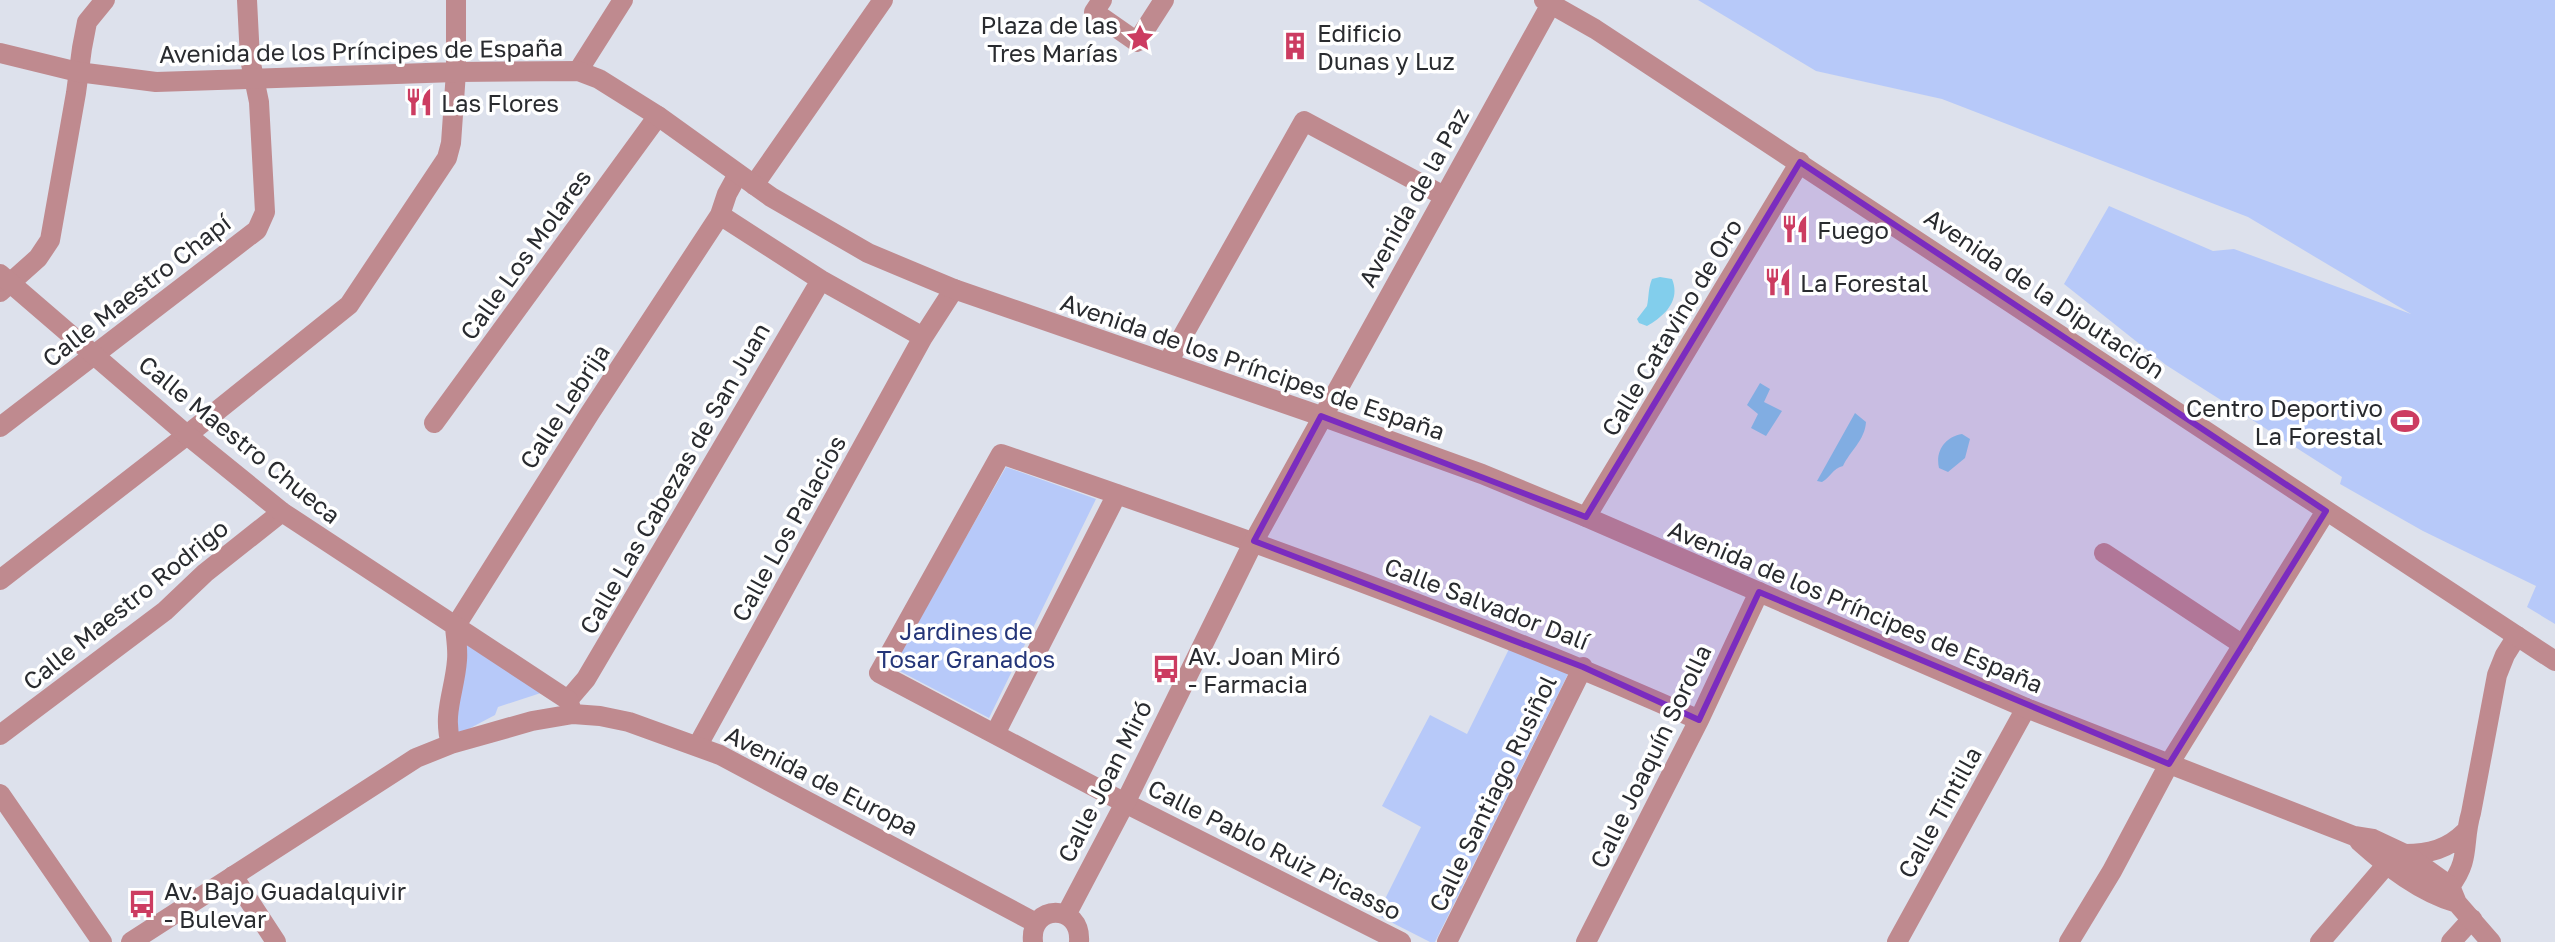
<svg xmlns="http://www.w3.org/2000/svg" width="2555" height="942" font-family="'Golos Text',sans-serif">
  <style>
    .green { fill: #b7c9f9 }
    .water { fill: #82ceec }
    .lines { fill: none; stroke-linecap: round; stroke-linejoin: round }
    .minor { stroke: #bf8a8f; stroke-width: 20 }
    .tertiary { stroke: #bf8a8f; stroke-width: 20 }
    .marked { fill: #7b2cbf; fill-opacity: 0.2; stroke: #7b2cbf; stroke-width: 6; stroke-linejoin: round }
    .labels { text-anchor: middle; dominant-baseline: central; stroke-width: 7; stroke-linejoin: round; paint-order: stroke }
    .poi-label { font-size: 24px; fill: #292b2f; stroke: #fff; text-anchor: start }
    .street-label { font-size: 24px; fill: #292b2f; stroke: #fff }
    .park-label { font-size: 24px; fill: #253679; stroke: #fff }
  </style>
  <rect width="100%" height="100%" fill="#dde1ec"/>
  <!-- green -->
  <path class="green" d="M 1698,0 L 2555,0 L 2555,624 L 2527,607 L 2536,586 L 2423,531 L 2340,484 L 2342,477 L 2166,365 L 2064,284 L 2109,206 L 2213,251 L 2234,249 L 2411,314 L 2248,217 L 1942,99 L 1816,71 Z
    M 1006,467 L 1096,499 L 989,718 L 892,667 Z
    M 465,640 L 547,691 L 498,707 L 495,715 L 459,734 L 452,712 Z
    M 1509,649 L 1568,674 L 1435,942 L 1430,942 L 1377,915 L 1421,827 L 1382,806 L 1430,715 L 1467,734 Z"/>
  <!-- water -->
  <path class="water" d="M 1660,277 L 1672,279 C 1681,301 1664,316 1647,326 L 1639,323 L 1637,319 L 1647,306 C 1649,296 1648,289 1652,279 Z
    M 1760,383 L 1770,389 L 1764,402 L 1782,411 L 1766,436 L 1751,428 L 1758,414 L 1747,405 Z
    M 1855,413 L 1866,422 C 1865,440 1850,451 1843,466 C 1832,469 1831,477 1822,482 L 1817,481 Z
    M 1962,434 L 1970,439 L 1965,458 L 1948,472 L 1939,468 C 1935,451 1945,437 1962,434 Z"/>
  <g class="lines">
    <!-- minor -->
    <path class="minor" d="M 1102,0 L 1094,12 L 1137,42 L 1164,0
      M 578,71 L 623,0
      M 738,174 L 727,194 L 720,215 L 821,280 L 923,337 L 954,289
      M 754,185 L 883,0
      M 0,292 L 38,258 L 50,240 L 76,93 L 82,48 L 87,22 L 105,0
      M 1168,362 L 1304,121 L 1444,196
      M 434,423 L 658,116
      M 0,427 L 257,230 L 265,212 L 259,102 L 250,59 L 247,0
      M 1586,517 L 1800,162
      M 2104,553 L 2243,645
      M 0,580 L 187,435 L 349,305 L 447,158 L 451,143 L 456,72
      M 455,627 L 590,413 L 720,215
      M 568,700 L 586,679 L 821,280
      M 995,734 L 1117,494
      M 0,735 L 165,611 L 205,573 L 282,512
      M 698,745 L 923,337
      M 0,794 L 102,942
      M 2405,854 C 2429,854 2448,849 2465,832
      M 233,876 L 276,942
      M 2450,886 C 2471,859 2462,843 2471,813 L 2497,675 L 2505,655 L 2517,636
      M 1401,942 L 1125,803 L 879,673 L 1001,454 C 1237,535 1471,618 1699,720
      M 1447,942 L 1583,667
      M 1586,942 L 1699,720 L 1759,592
      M 1897,942 L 2026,708
      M 2320,942 L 2387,864
      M 2451,942 L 2472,919"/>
    <!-- tertiary -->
    <path class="tertiary" d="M 456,0 L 456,72
      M 1544,0 L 1595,29 L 2555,661
      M 0,53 L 78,72 L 156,82 L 456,72 L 578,71 L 599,79 L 658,116 L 771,197 L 868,253 L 954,289 L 1321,416 L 1482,474 L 1586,517 L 2026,708 L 2354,836 L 2373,839 L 2405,854 L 2450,886 L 2457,903 L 2491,942
      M 0,274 L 187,435 L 282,512 L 568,700 L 573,714
      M 451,744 C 442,714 455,690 457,660 C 458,649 456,638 455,627
      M 2359,841 C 2388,867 2420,892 2457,903
      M 1066,915 L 1125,803 L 1254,541 L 1551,4
      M 131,942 L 416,758 L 451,744 L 532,721 L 573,714 L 600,716 L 629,722 L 720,755 L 1036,923
      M 1033,942 C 1029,903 1082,903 1079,942
      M 2069,942 L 2112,871 L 2169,764 L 2326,511"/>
  </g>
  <!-- marked area -->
  <path class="marked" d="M 1800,162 L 2326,511 L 2169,764 L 1759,592 L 1699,720 L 1583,667 L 1254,541 L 1321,416 L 1586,517 Z"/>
  <!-- icons -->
  <defs>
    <symbol id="sight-bare" viewBox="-9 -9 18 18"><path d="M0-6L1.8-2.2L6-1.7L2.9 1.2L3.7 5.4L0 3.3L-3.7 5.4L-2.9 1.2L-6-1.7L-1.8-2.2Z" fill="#cc3c61" stroke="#fff" stroke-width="2.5" paint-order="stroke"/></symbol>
    <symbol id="building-bare" viewBox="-9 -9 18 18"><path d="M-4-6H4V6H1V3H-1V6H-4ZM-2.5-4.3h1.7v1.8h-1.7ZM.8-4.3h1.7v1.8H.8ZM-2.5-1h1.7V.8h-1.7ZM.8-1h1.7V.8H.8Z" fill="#cc3c61" stroke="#fff" stroke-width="2.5" paint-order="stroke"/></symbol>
    <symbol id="restaurant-bare" viewBox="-9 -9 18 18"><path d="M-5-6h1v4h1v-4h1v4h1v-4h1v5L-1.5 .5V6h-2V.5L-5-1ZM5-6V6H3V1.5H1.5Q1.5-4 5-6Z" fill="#cc3c61" stroke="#fff" stroke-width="2.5" paint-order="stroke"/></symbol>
    <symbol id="stadium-bare" viewBox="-9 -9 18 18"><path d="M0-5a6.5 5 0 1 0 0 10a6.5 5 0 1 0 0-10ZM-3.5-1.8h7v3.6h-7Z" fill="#cc3c61" stroke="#fff" stroke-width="2.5" paint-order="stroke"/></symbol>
    <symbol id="bus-bare" viewBox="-9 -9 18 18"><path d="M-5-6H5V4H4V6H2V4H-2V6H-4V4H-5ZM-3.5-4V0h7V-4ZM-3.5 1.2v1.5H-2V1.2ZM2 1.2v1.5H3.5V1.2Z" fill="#cc3c61" stroke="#fff" stroke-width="2.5" paint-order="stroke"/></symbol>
  </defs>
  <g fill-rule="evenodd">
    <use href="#sight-bare" x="1120" y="18" width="40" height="40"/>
    <use href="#building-bare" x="1275" y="26" width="40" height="40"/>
    <use href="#restaurant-bare" x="399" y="82" width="40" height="40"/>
    <use href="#restaurant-bare" x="1775" y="209" width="40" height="40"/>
    <use href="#restaurant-bare" x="1758" y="262" width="40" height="40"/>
    <use href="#stadium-bare" x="2385" y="401" width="40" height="40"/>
    <use href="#bus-bare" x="1146" y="649" width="40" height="40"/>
    <use href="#bus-bare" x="122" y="884" width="40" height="40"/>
  </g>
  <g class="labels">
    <!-- poi labels -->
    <g class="poi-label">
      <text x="1118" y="24" text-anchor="end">Plaza de las<tspan x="1118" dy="28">Tres Marías</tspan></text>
      <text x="1317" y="32">Edificio<tspan x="1317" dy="28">Dunas y Luz</tspan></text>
      <text x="441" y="102">Las Flores</text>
      <text x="1817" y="229">Fuego</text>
      <text x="1800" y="282">La Forestal</text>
      <text x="2383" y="407" text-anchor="end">Centro Deportivo<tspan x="2383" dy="28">La Forestal</tspan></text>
      <text x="1188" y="655">Av. Joan Miró<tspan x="1188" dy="28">- Farmacia</tspan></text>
      <text x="164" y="890">Av. Bajo Guadalquivir<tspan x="164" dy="28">- Bulevar</tspan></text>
    </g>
    <!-- street labels -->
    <g class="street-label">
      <text transform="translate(361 50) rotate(-1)">Avenida de los Príncipes de España</text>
      <text transform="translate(1413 197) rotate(-61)">Avenida de la Paz</text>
      <text transform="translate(525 254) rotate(-54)">Calle Los Molares</text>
      <text transform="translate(136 290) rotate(-38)">Calle Maestro Chapí</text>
      <text transform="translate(2045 293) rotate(34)">Avenida de la Diputación</text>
      <text transform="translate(1671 327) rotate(-59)">Calle Catavino de Oro</text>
      <text transform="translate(1253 366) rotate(19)">Avenida de los Príncipes de España</text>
      <text transform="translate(564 406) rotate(-57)">Calle Lebrija</text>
      <text transform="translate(240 439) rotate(39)">Calle Maestro Chueca</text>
      <text transform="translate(674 478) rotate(-60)">Calle Las Cabezas de San Juan</text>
      <text transform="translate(788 528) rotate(-61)">Calle Los Palacios</text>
      <text transform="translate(1487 603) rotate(21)">Calle Salvador Dalí</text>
      <text transform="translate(125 604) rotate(-39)">Calle Maestro Rodrigo</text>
      <text transform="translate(1856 606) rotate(23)">Avenida de los Príncipes de España</text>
      <text transform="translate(1650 756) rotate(-64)">Calle Joaquín Sorolla</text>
      <text transform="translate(822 780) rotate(27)">Avenida de Europa</text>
      <text transform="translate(1104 781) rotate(-63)">Calle Joan Miró</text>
      <text transform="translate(1492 793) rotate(-64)">Calle Santiago Rusiñol</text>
      <text transform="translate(1939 812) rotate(-61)">Calle Tintilla</text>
      <text transform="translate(1275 849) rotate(27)">Calle Pablo Ruiz Picasso</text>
    </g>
    <!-- park labels -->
    <g class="park-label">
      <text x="966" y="630">Jardines de<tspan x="966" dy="28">Tosar Granados</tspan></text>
    </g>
  </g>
</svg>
